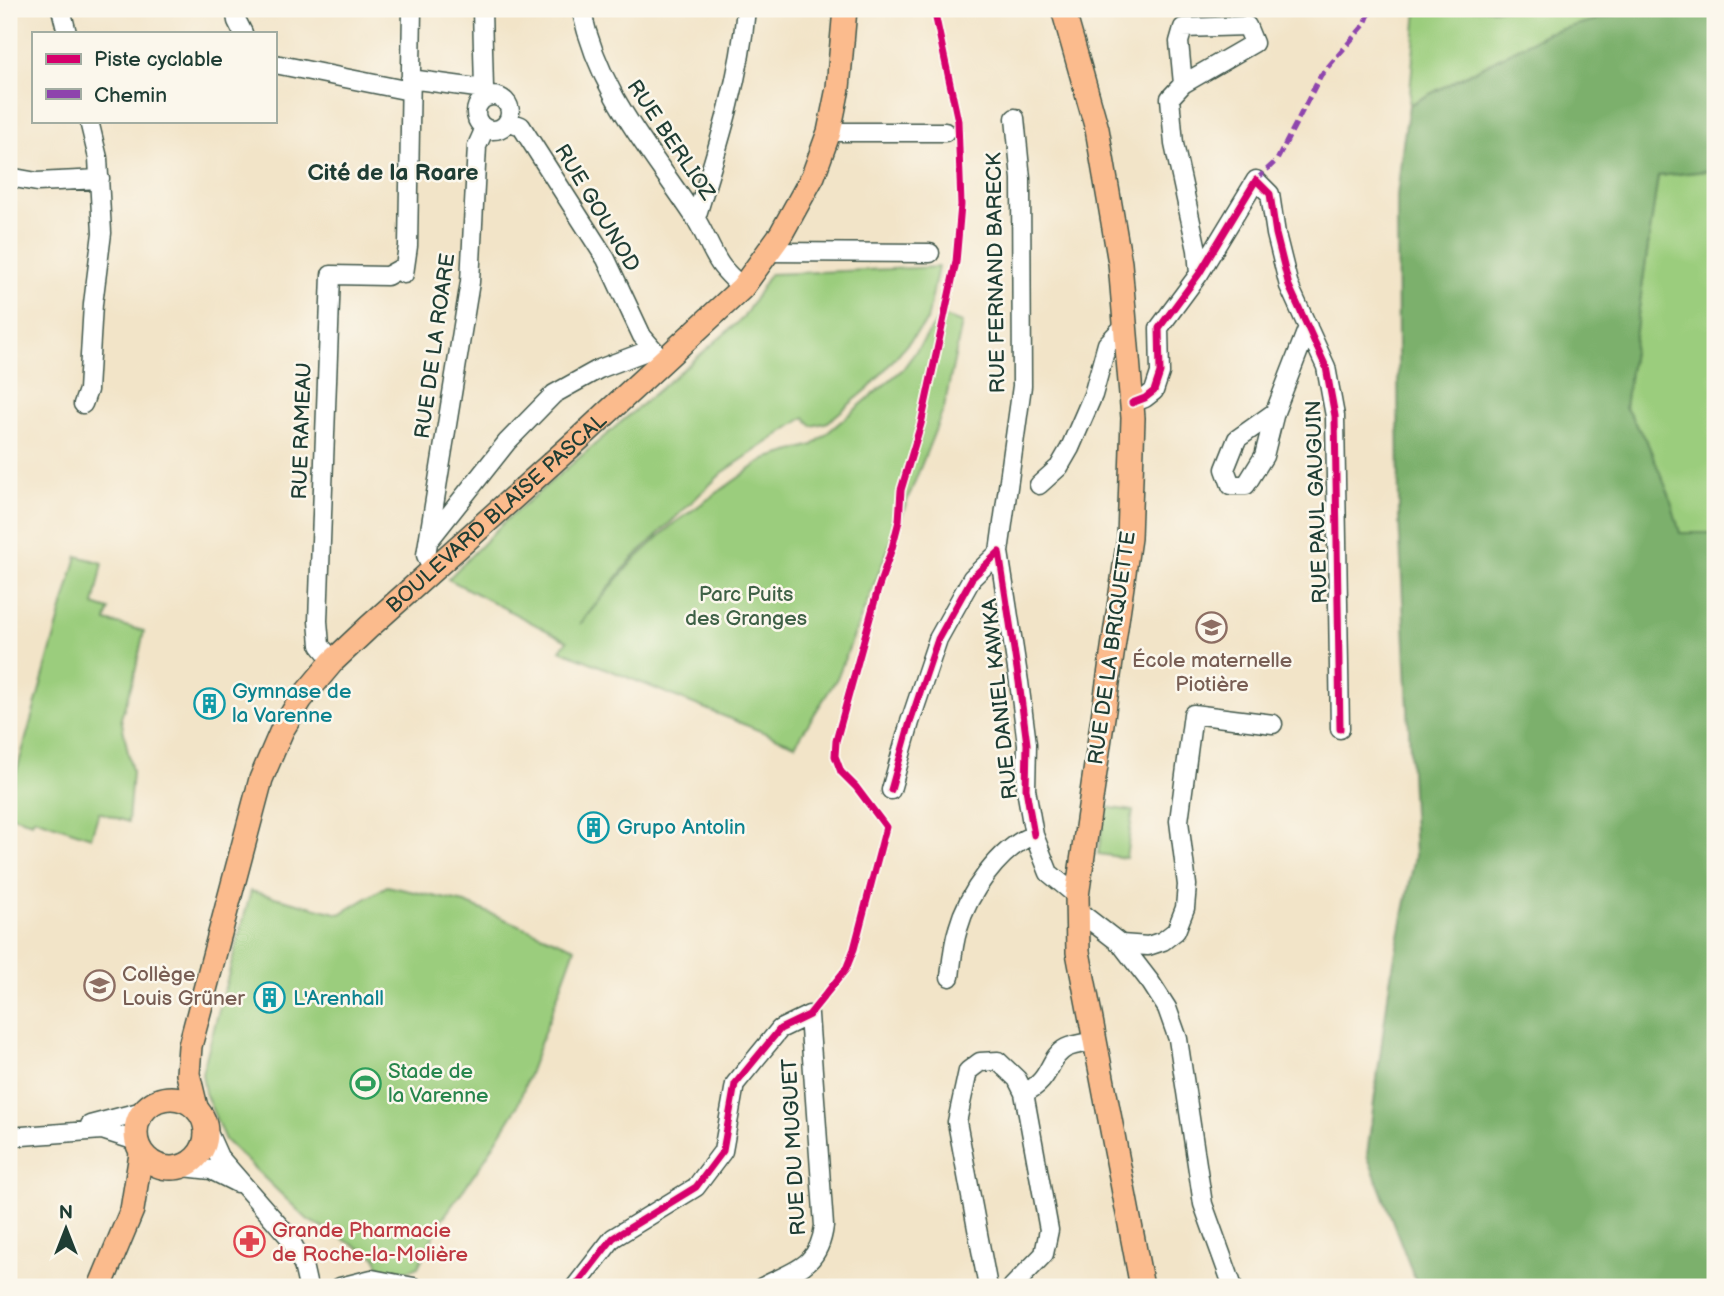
<svg xmlns="http://www.w3.org/2000/svg" width="1724" height="1296" font-family="'Balsamiq Sans',sans-serif">
  <style>
    .green { fill: #9bcd7d; stroke: #5d8558; stroke-width: 2 }
    .forest { fill: #7cb06c; stroke: #4e7650; stroke-width: 2 }
    .lines { fill: none; stroke-linecap: round; stroke-linejoin: round }
    .minor-casing { stroke: #3f564a; stroke-width: 21 }
    .major-casing { stroke: #3f564a; stroke-width: 26 }
    .minor { stroke: #fff; stroke-width: 18 }
    .major { stroke: #fbbb8d; stroke-width: 23 }
    .quiet { stroke: #8e44ad; stroke-width: 5; stroke-dasharray: 10 5; stroke-linecap: butt }
    .cycleway-casing { stroke: #fbf7ec; stroke-width: 11 }
    .cycleway { stroke: #d6006c; stroke-width: 7 }
    .labels { text-anchor: middle; dominant-baseline: central; stroke-width: 5; stroke-linejoin: round; paint-order: stroke }
    .street-label { font-size: 21px; fill: #1f3d34; stroke: #fbf7ec }
    .park-label { font-size: 21px; fill: #3e6146; stroke: #fbf7ec }
    .education-label { font-size: 21px; fill: #785e54; stroke: #fbf7ec }
    .culture-label { font-size: 21px; fill: #0d838f; stroke: #fbf7ec; text-anchor: start }
    .leisure-label { font-size: 21px; fill: #27864d; stroke: #fbf7ec; text-anchor: start }
    .health-label { font-size: 21px; fill: #be3a42; stroke: #fbf7ec; text-anchor: start }
    .neighbourhood-label { font-size: 23px; font-weight: bold; fill: #1f3d34; stroke: #fbf7ec }
  </style>
  <rect width="100%" height="100%" fill="#fbf7ec"/>
  <filter id="ink" filterUnits="userSpaceOnUse"><feTurbulence type="fractalNoise" baseFrequency=".0143" numOctaves="2"/><feDisplacementMap in="SourceGraphic" scale="14" xChannelSelector="R" yChannelSelector="G"/><feConvolveMatrix kernelMatrix="1 2 1 2 8 2 1 2 1" color-interpolation-filters="sRGB"/></filter>
  <filter id="wash" filterUnits="userSpaceOnUse"><feTurbulence type="fractalNoise" baseFrequency=".00686" numOctaves="4" result="noise"/><feDisplacementMap in="SourceGraphic" scale="28" xChannelSelector="R" yChannelSelector="G"/><feGaussianBlur stdDeviation="1.57" result="paint"/><feColorMatrix in="noise" values="0 0 0 0 0 0 0 0 0 0 0 0 0 0 0 0 0 1.4 0 .05"/><feComposite in="paint" operator="in"/></filter>
  <g filter="url(#wash)">
    <rect width="100%" height="100%" fill="#f2e4c8"/>
    <!-- green -->
    <path class="green" d="M 1417,9 L 1651,9 L 1625,12 L 1547,33 L 1409,105 Z
      M 1707,171 L 1715,173 L 1715,533 L 1680,533 C 1666,485 1651,450 1625,407 L 1658,176 Z
      M 938,267 L 927,321 L 870,387 L 828,422 L 812,426 L 805,417 L 722,473 L 630,561 L 580,624 L 632,562 L 673,524 L 765,459 L 813,445 L 903,369 L 941,316 L 962,323 L 944,408 L 837,678 L 795,745 L 560,650 L 567,641 L 448,579 L 505,521 L 743,318 L 770,274 Z
      M 77,556 L 103,563 L 94,605 L 109,610 L 106,621 L 144,631 L 134,677 L 121,718 L 132,772 L 128,822 L 99,812 L 91,837 L 34,818 L 32,822 L 9,815 L 9,799 Z
      M 1105,807 L 1133,811 L 1126,858 L 1098,854 Z
      M 387,886 L 465,903 L 575,948 L 517,1107 L 483,1162 L 441,1221 L 418,1267 L 396,1275 L 379,1267 L 376,1257 L 308,1220 L 225,1140 L 205,1093 L 202,1073 L 251,891 L 340,914 Z"/>
    <!-- forest -->
    <path class="forest" d="M 1651,9 L 1715,9 L 1715,173 L 1707,171 L 1658,176 L 1625,407 L 1648,444 L 1669,494 L 1680,533 L 1715,533 L 1715,1287 L 1418,1287 L 1367,1155 L 1390,981 L 1415,856 L 1399,518 L 1397,196 L 1403,143 L 1409,105 L 1547,33 L 1625,12 Z"/>
  </g>
  <g filter="url(#ink)">
    <g class="lines">
      <defs>
        <path id="minor" d="M 61,9 L 67,33
          M 235,9 L 237,21 L 243,33
          M 482,9 L 484,89 L 488,97
          M 581,9 C 600,95 647,145 694,216 C 704,231 710,249 720,264 C 726,273 735,280 742,288
          M 275,64 L 410,91
          M 410,79 L 484,89
          M 1183,84 L 1179,42 L 1183,28 L 1247,26 L 1254,43 L 1183,84 L 1170,98 L 1174,144 L 1197,250 L 1199,274
          M476 113a17 17 0 1 1 34 0a17 17 0 1 1-34 0Z
          M 508,121 L 521,126 L 606,259 L 642,336 L 660,357
          M 829,132 L 945,132
          M 9,177 L 37,182 L 100,179
          M 696,218 C 717,150 740,80 746,9
          M 767,252 L 930,253
          M 404,274 L 408,246 L 412,9
          M 1132,403 L 1145,398 L 1154,391 L 1160,373 L 1159,328 L 1199,274 L 1256,180 L 1270,194 L 1276,234 L 1289,286 L 1326,367 L 1335,416 L 1340,729
          M 83,404 L 88,390 L 93,304 L 102,233 L 98,158 L 89,121
          M 1275,412 L 1237,439 L 1225,469 L 1231,485 L 1246,485 L 1264,456 L 1275,412 L 1308,327
          M 1039,485 L 1059,467 L 1070,448 L 1093,395 L 1107,344 L 1125,325
          M 431,538 L 507,442 L 554,394 L 599,369 L 652,349
          M 999,552 L 1022,386 L 1021,179 L 1015,118
          M 432,569 L 426,555 L 470,282 L 477,146 L 485,128
          M 333,661 L 320,645 L 318,621 L 331,275 L 387,276 L 405,266
          M 891,790 L 910,722 L 938,639 L 972,578 L 999,552 L 1019,682 L 1027,744 L 1026,789 L 1034,835
          M 1077,910 L 1121,944 L 1148,946 L 1163,941 L 1176,931 L 1185,908 L 1187,885 L 1179,821 L 1193,714 L 1273,724
          M 1121,944 L 1151,983 L 1167,1008 L 1178,1039 L 1203,1204 L 1233,1287
          M 950,977 C 952,961 953,944 958,929 C 967,895 1000,847 1034,835 L 1049,873 L 1077,896
          M 1024,1093 C 1053,1080 1047,1058 1066,1048 C 1074,1044 1086,1043 1095,1041
          M 90,1125 L 143,1111
          M 206,1128 L 219,1157 L 289,1237 L 303,1265 L 308,1287
          M 9,1137 L 102,1130 L 136,1141
          M 184,1167 L 211,1170 L 237,1183
          M 340,1287 L 372,1279 L 414,1287
          M 575,1287 L 613,1238 L 696,1187 L 723,1151 L 735,1084 L 780,1029 L 809,1015 L 824,1226 C 819,1267 795,1270 762,1287
          M 988,1287 L 957,1122 L 968,1071 L 980,1062 L 998,1061 L 1017,1079 L 1024,1093 L 1049,1230 L 1044,1254 L 1012,1287"/>
        <g id="major">
          <path d="M 1063,9 L 1097,129 L 1120,263 L 1133,418 L 1129,538 L 1077,896 L 1078,952 L 1142,1287"/>
          <circle cx="171" cy="1133" r="35"/>
          <path id="s1" d="M 196,1107 L 188,1074 L 190,1046 L 261,779 L 282,730 L 301,699 L 333,661 L 369,627 L 581,437 L 742,288 L 781,234 L 813,176 L 829,132 L 838,88 L 845,9"/>
          <path d="M 100,1287 L 132,1210 L 141,1154"/>
        </g>
      </defs>
      <!-- minor casing -->
      <use href="#minor" class="minor-casing"/>
      <!-- major casing -->
      <use href="#major" class="major-casing"/>
      <!-- minor -->
      <use href="#minor" class="minor"/>
      <!-- major -->
      <use href="#major" class="major"/>
      <!-- quiet -->
      <path class="quiet" d="M 1256,180 L 1277,160 L 1321,75 L 1365,24 L 1371,9"/>
      <defs>
        <path id="cycleway" d="M 1132,403 L 1145,398 L 1154,391 L 1160,373 L 1159,328 L 1199,274 L 1256,180 L 1270,194 L 1276,234 L 1289,286 L 1326,367 L 1335,416 L 1340,729
          M 891,790 L 910,722 L 938,639 L 972,578 L 999,552 L 1019,682 L 1027,744 L 1026,789 L 1034,835
          M 575,1287 L 613,1238 L 696,1187 L 723,1151 L 735,1084 L 780,1029 L 809,1015 L 846,969 L 854,949 L 886,827 L 856,787 L 841,772 L 835,756 L 836,741 L 878,589 L 892,548 L 899,521 L 901,490 L 921,424 L 956,262 L 961,205 L 958,121 L 934,9"/>
      </defs>
      <!-- cycleway casing -->
      <use href="#cycleway" class="cycleway-casing"/>
      <!-- cycleway -->
      <use href="#cycleway" class="cycleway"/>
    </g>
  </g>
  <!-- icons -->
  <defs>
    <symbol id="school-ring" viewBox="-11 -11 22 22"><circle r="9.5" fill="#fbf7ec" stroke="#8d6e63" stroke-width="1.5"/><path d="M0-5L7-2L0 1L-7-2ZM-4 1L0 2.5L4 1V4Q0 6-4 4Z" fill="#8d6e63"/></symbol>
    <symbol id="building-ring" viewBox="-11 -11 22 22"><circle r="9.5" fill="#fbf7ec" stroke="#0f9aa8" stroke-width="1.5"/><path d="M-4-6H4V6H1V3H-1V6H-4ZM-2.5-4.3h1.7v1.8h-1.7ZM.8-4.3h1.7v1.8H.8ZM-2.5-1h1.7V.8h-1.7ZM.8-1h1.7V.8H.8Z" fill="#0f9aa8"/></symbol>
    <symbol id="stadium-ring" viewBox="-11 -11 22 22"><circle r="9.5" fill="#fbf7ec" stroke="#2e9e5b" stroke-width="1.5"/><path d="M0-5a6.5 5 0 1 0 0 10a6.5 5 0 1 0 0-10ZM-3.5-1.8h7v3.6h-7Z" fill="#2e9e5b"/></symbol>
    <symbol id="pharmacy-ring" viewBox="-11 -11 22 22"><circle r="9.5" fill="#fbf7ec" stroke="#e0444e" stroke-width="1.5"/><path d="M-2-6h4v4h4v4h-4v4h-4v-4h-4v-4h4Z" fill="#e0444e"/></symbol>
  </defs>
  <g fill-rule="evenodd">
    <use href="#school-ring" x="1194" y="610" width="35" height="35"/>
    <use href="#building-ring" x="192" y="686" width="35" height="35"/>
    <use href="#building-ring" x="576" y="810" width="35" height="35"/>
    <use href="#school-ring" x="82" y="968" width="35" height="35"/>
    <use href="#building-ring" x="252" y="980" width="35" height="35"/>
    <use href="#stadium-ring" x="348" y="1066" width="35" height="35"/>
    <use href="#pharmacy-ring" x="232" y="1224" width="35" height="35"/>
  </g>
  <g class="labels">
    <!-- street labels -->
    <g class="street-label">
      <text transform="translate(671 140) rotate(56)">RUE BERLIOZ</text>
      <text transform="translate(597 208) rotate(59)">RUE GOUNOD</text>
      <text transform="translate(996 273) rotate(-91)">RUE FERNAND BARECK</text>
      <text transform="translate(435 346) rotate(-82)">RUE DE LA ROARE</text>
      <text transform="translate(302 431) rotate(-88)">RUE RAMEAU</text>
      <text transform="translate(1317 502) rotate(-92)">RUE PAUL GAUGUIN</text>
      <text stroke="none"><textPath href="#s1" startOffset="698">BOULEVARD BLAISE PASCAL</textPath></text>
      <text transform="translate(1112 648) rotate(-82)">RUE DE LA BRIQUETTE</text>
      <text transform="translate(1000 699) rotate(-96)">RUE DANIEL KAWKA</text>
      <text transform="translate(794 1147) rotate(-93)">RUE DU MUGUET</text>
    </g>
    <!-- park labels -->
    <g class="park-label">
      <text x="746" y="594">Parc Puits<tspan x="746" dy="24">des Granges</tspan></text>
    </g>
    <!-- education labels -->
    <g class="education-label">
      <text x="1212" y="660">École maternelle<tspan x="1212" dy="24">Piotière</tspan></text>
      <text x="122" y="974" text-anchor="start">Collège<tspan x="122" dy="24">Louis Grüner</tspan></text>
    </g>
    <!-- culture labels -->
    <g class="culture-label">
      <text x="232" y="691">Gymnase de<tspan x="232" dy="24">la Varenne</tspan></text>
      <text x="617" y="827">Grupo Antolin</text>
      <text x="293" y="998">L'Arenhall</text>
    </g>
    <!-- leisure labels -->
    <g class="leisure-label">
      <text x="388" y="1071">Stade de<tspan x="388" dy="24">la Varenne</tspan></text>
    </g>
    <!-- health labels -->
    <g class="health-label">
      <text x="272" y="1230">Grande Pharmacie<tspan x="272" dy="24">de Roche-la-Molière</tspan></text>
    </g>
    <!-- neighbourhood labels -->
    <g class="neighbourhood-label">
      <text x="393" y="173">Cité de la Roare</text>
    </g>
  </g>
  <!-- margin -->
  <rect width="1724" height="1296" fill="none" stroke="#fbf7ec" stroke-width="35"/>
  <!-- legend -->
  <rect x="32" y="32" width="245" height="91" fill="#fbf7ec" stroke="#a3ada2" stroke-width="2"/>
  <rect x="46" y="54" width="35" height="10" fill="#d6006c" stroke="#a3ada2" stroke-width="2"/>
  <text x="94" y="66" font-size="21" fill="#1f3d34">Piste cyclable</text>
  <rect x="46" y="89" width="35" height="10" fill="#8e44ad" stroke="#a3ada2" stroke-width="2"/>
  <text x="94" y="102" font-size="21" fill="#1f3d34">Chemin</text>
  <!-- north arrow -->
  <g transform="translate(66 1229)" stroke="#fbf7ec" stroke-width="5" paint-order="stroke">
  <path d="M0-5L12 26L0 18L-12 26Z" fill="#1f3d34"/>
  <text y="-10" font-size="19" font-weight="bold" text-anchor="middle" fill="#1f3d34">N</text>
  </g>
</svg>
